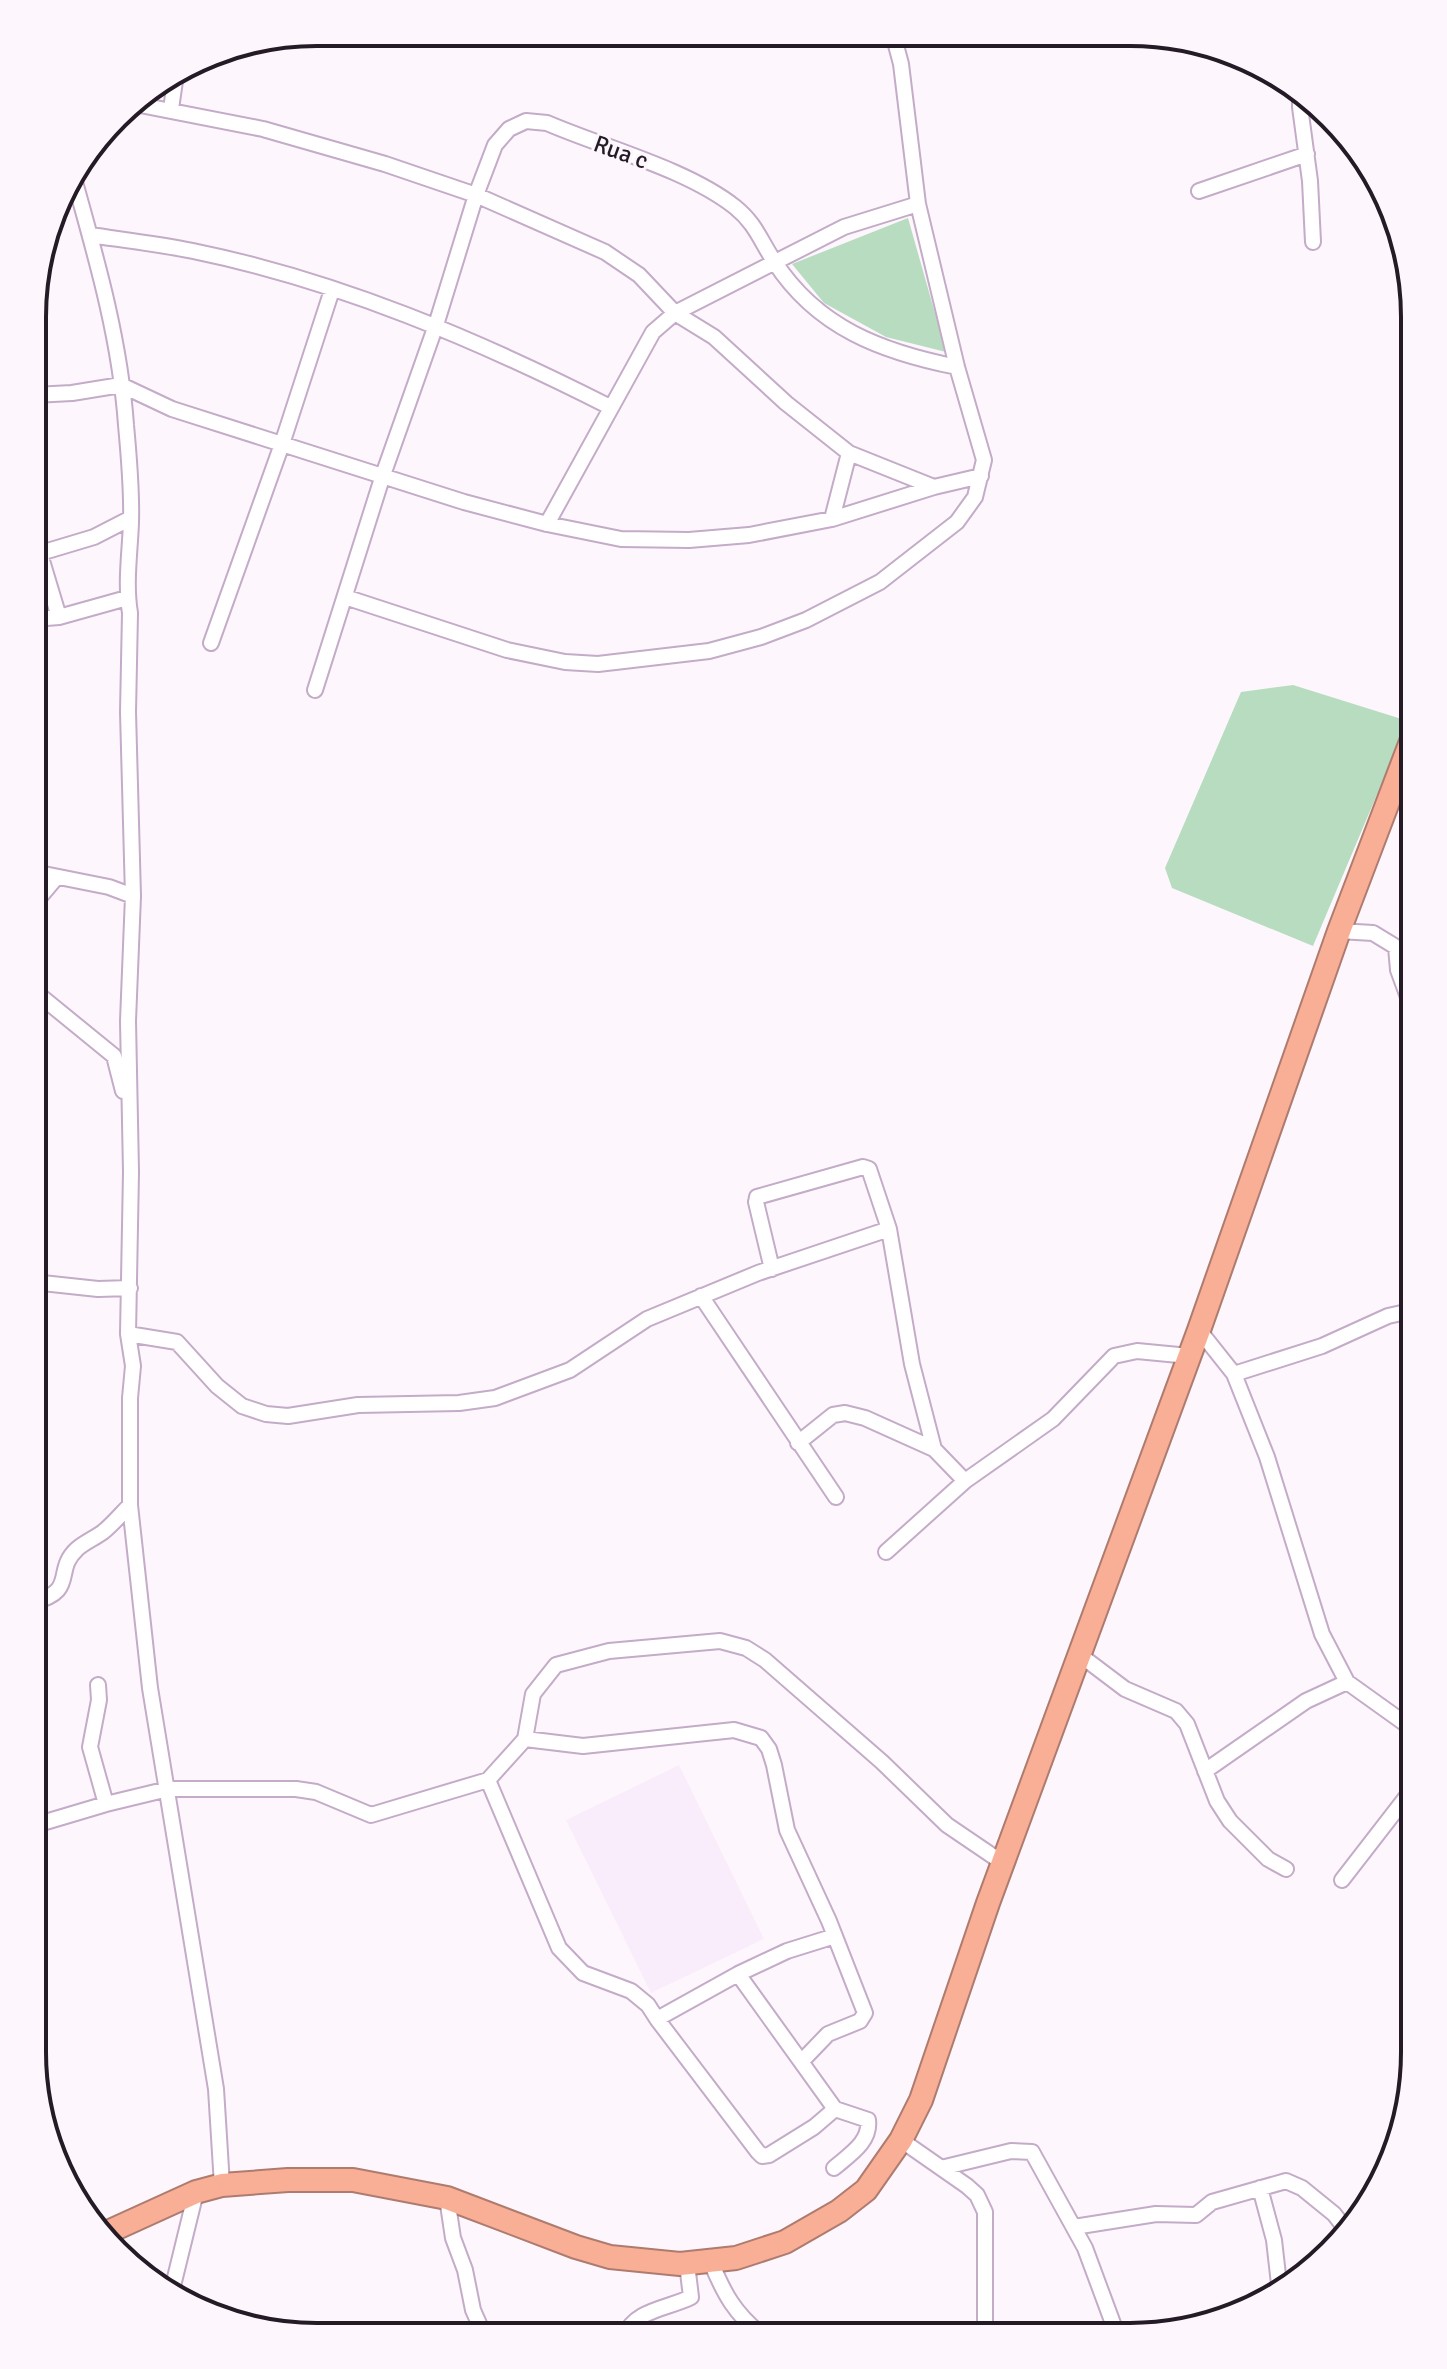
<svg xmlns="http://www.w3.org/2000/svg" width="1447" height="2369" font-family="Signika,sans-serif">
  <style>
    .built { fill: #f9edfc }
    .green { fill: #b7dcbf }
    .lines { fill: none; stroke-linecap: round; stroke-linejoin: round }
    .minor-casing { stroke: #c4abc8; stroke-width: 18 }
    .highway-casing { stroke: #ae7b6f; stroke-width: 26 }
    .minor { stroke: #fff; stroke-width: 14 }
    .highway { stroke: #f9ae96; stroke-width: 22 }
    .labels { text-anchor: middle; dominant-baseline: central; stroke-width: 6; stroke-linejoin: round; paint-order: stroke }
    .street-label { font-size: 24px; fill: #241b26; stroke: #fdf7fd }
    .rim { fill: none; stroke: #241b26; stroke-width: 4 }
  </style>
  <rect width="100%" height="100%" fill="#fdf7fd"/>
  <!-- built -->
  <path class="built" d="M 679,1765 L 764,1939 L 651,1993 L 566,1820 Z"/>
  <!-- green -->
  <path class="green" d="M 908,218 L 946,352 L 886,337 L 824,303 L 792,264 Z
    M 1293,685 L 1408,721 L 1313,946 L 1172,888 L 1165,868 L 1241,692 Z"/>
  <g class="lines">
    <defs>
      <path id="minor" d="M 1300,90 L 1300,107 L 1310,181 L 1313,242
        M 130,103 L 263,129 L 385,164 L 476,195 L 605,252 L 639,275 L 675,313 L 714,337 L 786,403 L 849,453 L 934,487
        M 171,109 L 176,74
        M 73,175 C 96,257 120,339 126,425 C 129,457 132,490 131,522 C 130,552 125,583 130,613 L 128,712 L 133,896 L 128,1021 L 131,1172 L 128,1334 L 133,1366 L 130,1398 L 130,1505 L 150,1688 L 216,2089 L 222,2185
        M 1199,191 L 1307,154
        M 90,235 C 124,240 159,244 193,251 C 339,281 478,340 610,407
        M 34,395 L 72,393 L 121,385 L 172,409 L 464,502 L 547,524 L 621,539 L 689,540 L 749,535 L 832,519 L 934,487 L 981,476
        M 832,519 L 849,453
        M 547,524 L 653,332 L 675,313 L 844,227 L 918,204
        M 34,534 L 59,617
        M 34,555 L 94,537 L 131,518
        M 345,597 L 507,650 L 565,662 L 598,664 L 709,651 L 761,637 L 806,620 L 880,582 L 957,522 L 975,497 L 984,460 L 957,367 L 918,204 L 901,64 L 893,34
        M 34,619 L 59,617 L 127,598
        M 211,643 L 282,444 L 332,290
        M 315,690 L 383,475 L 436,325 L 476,195 L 495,145 L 509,129 L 526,121 L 547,123 C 605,148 687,169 735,207 C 756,224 760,240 774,261 C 817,328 882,352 957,367
        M 34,872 L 109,887 L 133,896
        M 34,904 L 56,878
        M 1339,931 L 1373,933 L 1396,947 L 1398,970 L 1415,1016
        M 33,990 L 114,1056 L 123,1091
        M 772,1269 L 756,1202 L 757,1197 L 863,1167 L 869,1169 L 889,1229 L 912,1364 L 934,1449
        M 33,1282 L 98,1289 L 130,1288
        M 701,1296 L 836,1497
        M 1199,1330 L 1234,1374 L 1267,1457 L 1322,1634 L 1347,1682 L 1414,1730
        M 128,1334 L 177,1342 L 217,1386 L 242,1406 L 266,1414 L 288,1416 L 358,1405 L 459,1403 L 495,1398 L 570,1370 L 647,1319 L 758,1273 L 889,1229
        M 1234,1374 L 1322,1346 L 1388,1316 L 1415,1310
        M 798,1443 L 833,1415 L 845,1413 L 865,1418 L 934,1449 L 965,1481
        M 886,1552 L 965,1481 L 1053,1419 L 1114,1356 L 1137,1351 L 1189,1356
        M 33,1602 C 78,1591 53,1571 77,1549 C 85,1542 95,1538 103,1532 C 113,1524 121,1514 130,1505
        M 1080,1655 L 1125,1689 L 1176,1711 L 1187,1724 L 1217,1801 L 1230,1821 L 1268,1859 L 1286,1869
        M 98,1685 L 99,1700 L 90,1747 L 106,1804
        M 525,1739 L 583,1746 L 734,1730 L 761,1738 L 769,1749 L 774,1765 L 787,1830 L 829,1921 L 865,2013 L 860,2021 L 828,2034 L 802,2061
        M 1205,1771 L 1306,1701 L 1347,1682
        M 488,1780 L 559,1948 L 583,1973 L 631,1991 L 648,2005 L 657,2019 L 758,2152 L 762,2156 L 769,2155 L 814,2127 L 835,2109 L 738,1974 L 657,2019
        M 32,1826 L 106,1804 L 168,1789 L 296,1789 L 316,1792 L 371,1815 L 488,1780 L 525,1739 L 533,1694 L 556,1665 L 609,1651 L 720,1641 L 746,1648 L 765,1660 L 882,1762 L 947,1825 L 1003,1863
        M 1342,1880 L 1414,1787
        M 738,1974 L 787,1951 L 835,1936
        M 901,2140 L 967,2186 L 977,2195 L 985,2212 L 985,2337
        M 834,2168 C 849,2155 871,2142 868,2120 L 835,2109
        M 941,2168 L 1011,2151 L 1032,2152 L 1085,2248 L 1118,2337
        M 1260,2188 L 1274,2240 L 1279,2284
        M 447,2198 L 453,2238 L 465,2270 L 473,2310 L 484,2335
        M 1074,2227 L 1156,2214 L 1196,2215 L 1212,2202 L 1286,2181 L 1302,2188 L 1334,2214 L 1348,2232
        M 711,2262 C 724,2294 735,2314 763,2336
        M 172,2290 L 196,2192
        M 625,2336 C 633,2310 670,2308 691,2297 L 687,2264"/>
      <path id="highway" d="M 108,2232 L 196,2192 L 222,2185 L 288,2180 L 353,2180 L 447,2198 L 576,2247 L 610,2257 L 680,2264 L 736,2258 L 785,2242 L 839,2211 L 866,2190 L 901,2140 L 921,2100 L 988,1903 L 1199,1330 L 1339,931 L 1415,731"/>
    </defs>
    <!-- minor casing -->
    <use href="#minor" class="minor-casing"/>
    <!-- highway casing -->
    <use href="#highway" class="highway-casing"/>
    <!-- minor -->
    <use href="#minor" class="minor"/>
    <!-- highway -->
    <use href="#highway" class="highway"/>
  </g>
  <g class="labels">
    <!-- street labels -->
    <g class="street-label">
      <text transform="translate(621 152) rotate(20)">Rua c</text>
    </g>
  </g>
  <!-- crop -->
  <path d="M0 0H1447V2369H0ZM317 46H1130A271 271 0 0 1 1401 317V2052A271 271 0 0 1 1130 2323H317A271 271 0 0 1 46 2052V317A271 271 0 0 1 317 46Z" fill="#fdf7fd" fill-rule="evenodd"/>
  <path class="rim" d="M317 46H1130A271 271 0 0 1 1401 317V2052A271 271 0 0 1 1130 2323H317A271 271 0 0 1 46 2052V317A271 271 0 0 1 317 46Z"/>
</svg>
